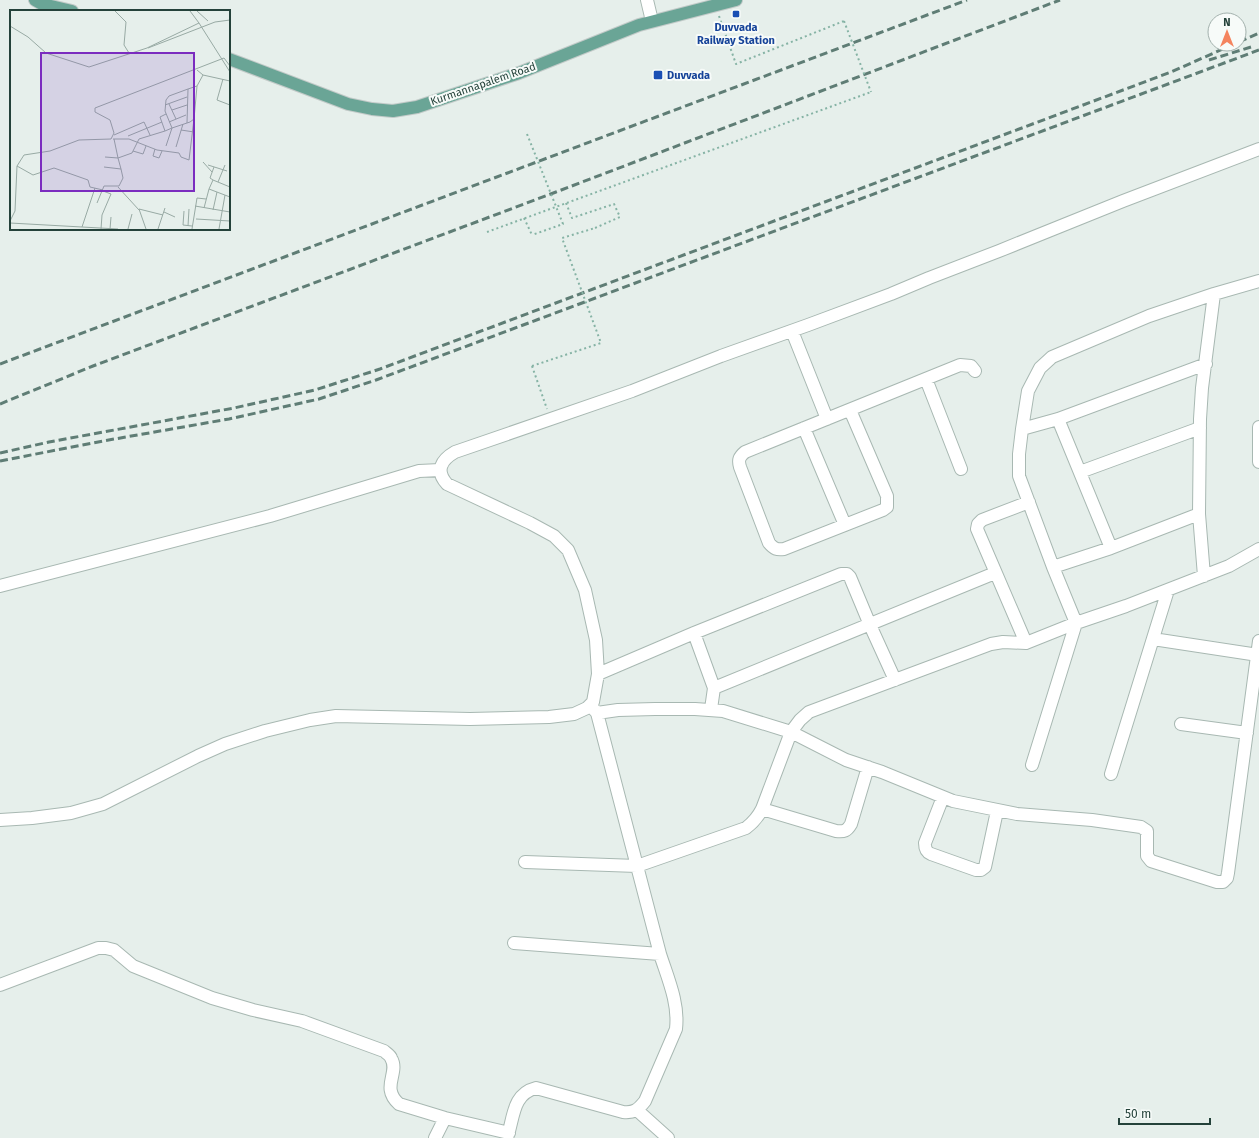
<svg xmlns="http://www.w3.org/2000/svg" width="1259" height="1138" font-family="'Fira Sans',sans-serif">
  <style>
    .lines { fill: none; stroke-linecap: round; stroke-linejoin: round }
    .minor-casing { stroke: #a8b8b2; stroke-width: 14 }
    .major-casing { stroke: #c2cac8; stroke-width: 14 }
    .path { stroke: #86b3a5; stroke-width: 2; stroke-dasharray: 2 3; stroke-linecap: butt }
    .minor { stroke: #fff; stroke-width: 12 }
    .major { stroke: #6aa596; stroke-width: 12 }
    .rail { stroke: #5f7d75; stroke-width: 3; stroke-dasharray: 8 4; stroke-linecap: butt }
    .path-bridge { stroke: #86b3a5; stroke-width: 2; stroke-dasharray: 2 3; stroke-linecap: butt }
    .transit-dot { fill: #1a4fb4; stroke: #f7fbf9; stroke-width: 1.5 }
    .labels { text-anchor: middle; dominant-baseline: central; stroke-width: 4; stroke-linejoin: round; paint-order: stroke }
    .transit-label { font-size: 11px; font-weight: bold; fill: #164399; stroke: #f7fbf9 }
    .street-label { font-size: 11px; fill: #24423a; stroke: #f7fbf9 }
    .inset-road { fill: none; stroke: #98aaa4; stroke-width: 1 }
    .view { fill: #7b2cbf; fill-opacity: 0.15; stroke: #7b2cbf; stroke-width: 2 }
    .inset-edge { fill: none; stroke: #24423a; stroke-width: 2 }
  </style>
  <rect width="100%" height="100%" fill="#e6efeb"/>
  <g class="lines">
    <defs>
      <path id="minor" d="M 647,0 L 652,21
        M 792,331 L 827,419
        M 926,379 L 961,469
        M 850,410 L 887,496 L 887,507 L 883,510 L 784,549 C 777,550 774,549 769,543 L 740,467 C 738,460 739,457 745,452 L 960,365 L 971,366 L 975,371
        M 1058,419 L 1111,548
        M 1259,427 L 1259,462
        M 804,428 L 845,525
        M 1022,429 L 1058,419 L 1206,364
        M 1080,472 L 1200,428
        M 1053,567 L 1111,548 L 1199,514
        M 1204,576 L 1199,514 L 1200,419 L 1202,388 L 1214,294 L 1259,281
        M 0,586 L 270,516 L 419,471 L 440,470
        M 694,633 L 714,688 L 711,709
        M 1153,639 L 1258,655
        M 1026,643 L 977,529 L 978,524 L 982,520 L 1029,502
        M 598,674 L 694,633 L 841,574 L 847,574 L 850,577 L 870,625 L 895,680
        M 714,688 L 995,573
        M 590,705 L 597,713 L 618,710 L 655,709 L 695,709 L 723,711 L 791,732 L 846,760 L 882,772 L 953,801 L 1017,814 L 1092,820 L 1141,827 L 1147,831 L 1147,856 L 1151,861 L 1217,882 L 1223,882 L 1227,878 L 1228,873 L 1259,641
        M 597,713 L 637,866 L 746,828 C 754,822 758,817 762,809 L 791,732 L 800,720 L 809,712 L 991,644 L 1003,642 L 1026,643 L 1076,623 L 1126,606 L 1229,566 L 1259,549
        M 1181,724 L 1247,733
        M 1032,765 L 1076,623 L 1053,567 L 1019,476 L 1019,454 L 1022,429 L 1028,391 L 1040,368 L 1052,357 L 1149,316 L 1214,294
        M 1111,774 L 1168,590
        M 943,797 L 925,843 C 925,849 926,852 931,854 L 976,870 L 981,870 L 985,867 L 997,811
        M 762,809 L 836,831 C 844,832 847,831 851,824 L 868,767
        M 0,820 L 32,818 L 71,813 L 103,804 L 198,756 L 225,744 L 265,731 L 310,720 L 336,716 L 470,719 L 549,717 L 574,714 L 587,708 L 593,702 L 598,674 L 596,640 L 585,590 L 568,550 L 554,536 L 530,523 L 447,484 C 435,471 441,460 455,452 L 632,391 L 721,356 L 808,325 L 891,294 L 929,278 L 999,251 L 1123,201 L 1259,149
        M 514,943 L 660,954 L 637,866 L 525,862
        M 0,985 L 98,948 L 106,948 L 114,950 L 133,966 L 212,998 L 253,1010 L 302,1021 L 384,1051 C 386,1053 390,1055 391,1058 C 400,1073 380,1087 399,1104 L 445,1118 L 509,1133
        M 638,1111 L 668,1138
        M 435,1138 L 445,1118
        M 507,1138 C 514,1118 512,1094 536,1088 L 623,1112 C 634,1113 638,1110 645,1101 L 676,1029 C 679,1003 668,979 660,954"/>
      <path id="major" d="M 35,0 L 42,4 L 72,11
        M 229,59 L 348,104 L 372,109 L 393,111 L 417,107 L 519,73 L 639,25 L 736,0"/>
    </defs>
    <!-- minor casing -->
    <use href="#minor" class="minor-casing"/>
    <!-- major casing -->
    <use href="#major" class="major-casing"/>
    <!-- path -->
    <path class="path" d="M 719,16 L 736,64 L 844,21
      M 566,203 L 572,218 L 614,204 L 620,217 L 595,228
      M 524,218 L 532,235
      M 487,232 L 871,92
      M 532,366 L 547,409"/>
    <!-- minor -->
    <use href="#minor" class="minor"/>
    <!-- major -->
    <use href="#major" class="major"/>
    <!-- rail -->
    <path class="rail" d="M 1239,42 L 1259,33
      M 1209,60 L 1251,47
      M 0,364 L 967,0
      M 0,404 L 93,366 L 556,192 L 1060,0
      M 0,453 L 49,442 L 234,408 L 315,390 L 380,369 L 1171,72 L 1234,44
      M 0,461 L 103,441 L 229,419 L 319,399 L 376,380 L 1259,50"/>
    <!-- path-bridge -->
    <path class="path-bridge" d="M 844,21 L 871,92
      M 527,134 L 563,224 L 532,235
      M 532,366 L 601,343 L 562,238 L 595,228"/>
  </g>
  <!-- markers -->
  <g class="transit-dot">
    <rect x="732" y="10" width="8" height="8" rx="2"/>
    <rect x="653" y="70" width="10" height="10" rx="2"/>
  </g>
  <g class="labels">
    <!-- transit labels -->
    <g class="transit-label">
      <text x="736" y="27">Duvvada<tspan x="736" dy="13">Railway Station</tspan></text>
      <text x="667" y="75" text-anchor="start">Duvvada</text>
    </g>
    <!-- street labels -->
    <g class="street-label">
      <text transform="translate(483 84) rotate(-19)">Kurmannapalem Road</text>
    </g>
  </g>
  <!-- overview -->
  <g transform="translate(10 10)">
    <rect width="220" height="220" fill="#e6efeb"/>
    <path class="inset-road" d="M 105,1 L 116,12 L 114,35 L 119,43M 180,1 L 189,13M 187,1 L 198,11M 0,16 L 18,27 L 36,43 L 79,57 L 137,38 L 189,13 L 220,62M 138,38 L 205,12 L 220,10M 187,60 L 193,65 L 220,71M 213,69 L 207,90 L 220,95M 187,76 L 193,65M 159,94 L 166,109M 155,95 L 177,87M 162,100 L 177,95M 159,112 L 176,105M 171,120 L 184,122M 155,121 L 150,107 L 156,104M 104,125 L 134,112 L 140,125M 118,126 L 152,112M 103,129 L 119,129 L 147,140 L 169,143 L 171,147 L 179,150 L 184,109M 104,129 L 108,148 L 122,143 L 129,129 L 155,121 L 162,118 L 180,112 L 184,109 L 187,76 L 178,79 L 177,113M 156,136 L 162,118 L 155,101 L 156,90 L 159,86 L 178,79M 166,137 L 173,114M 145,139 L 143,146 L 149,148 L 152,141M 123,141 L 133,144 L 136,136M 193,152 L 202,162M 198,155 L 217,161M 7,156 L 23,165 L 44,158 L 78,170 L 80,177 L 93,180M 94,157 L 111,159 L 108,148 L 95,147M 203,170 L 200,168 L 204,157M 208,172 L 215,155M 108,177 L 129,200M 220,177 L 203,170 L 199,179 L 220,187M 87,193 L 94,176 L 109,176 L 113,168 L 111,159M 185,196 L 220,202M 194,198 L 199,179M 203,200 L 207,182M 174,201 L 173,215 L 182,216M 154,202 L 165,207M 186,209 L 220,211M 0,211 L 5,201 L 7,156 L 14,145 L 40,141 L 69,130 L 101,129 L 104,123 L 100,110 L 85,102 L 85,98 L 214,48 L 220,56M 0,213 L 108,219M 178,216 L 179,199M 72,217 L 85,178M 91,219 L 92,205 L 101,184 L 93,181M 100,219 L 101,207M 118,219 L 122,204M 136,219 L 129,199 L 153,205M 148,219 L 155,198M 182,219 L 187,188 L 196,189M 209,219 L 215,185"/>
    <path class="view" d="M 31,43 L 184,43 L 184,181 L 31,181 Z"/>
    <rect width="220" height="220" class="inset-edge"/>
  </g>
  <!-- north arrow -->
  <g transform="translate(1227 32)"><circle r="19" fill="#f7fbf9" stroke="#a3b1ad"/>
  <path d="M0-3L7 15L0 10L-7 15Z" fill="#f4845f"/>
  <text y="-6" font-size="11" font-weight="bold" text-anchor="middle" fill="#24423a">N</text>
  </g>
  <!-- scale -->
  <path d="M1119 1118v6h91v-6" fill="none" stroke="#24423a" stroke-width="2"/>
  <text x="1125" y="1118" font-size="12" fill="#24423a" stroke="#f7fbf9" stroke-width="3" paint-order="stroke">50 m</text>
</svg>
